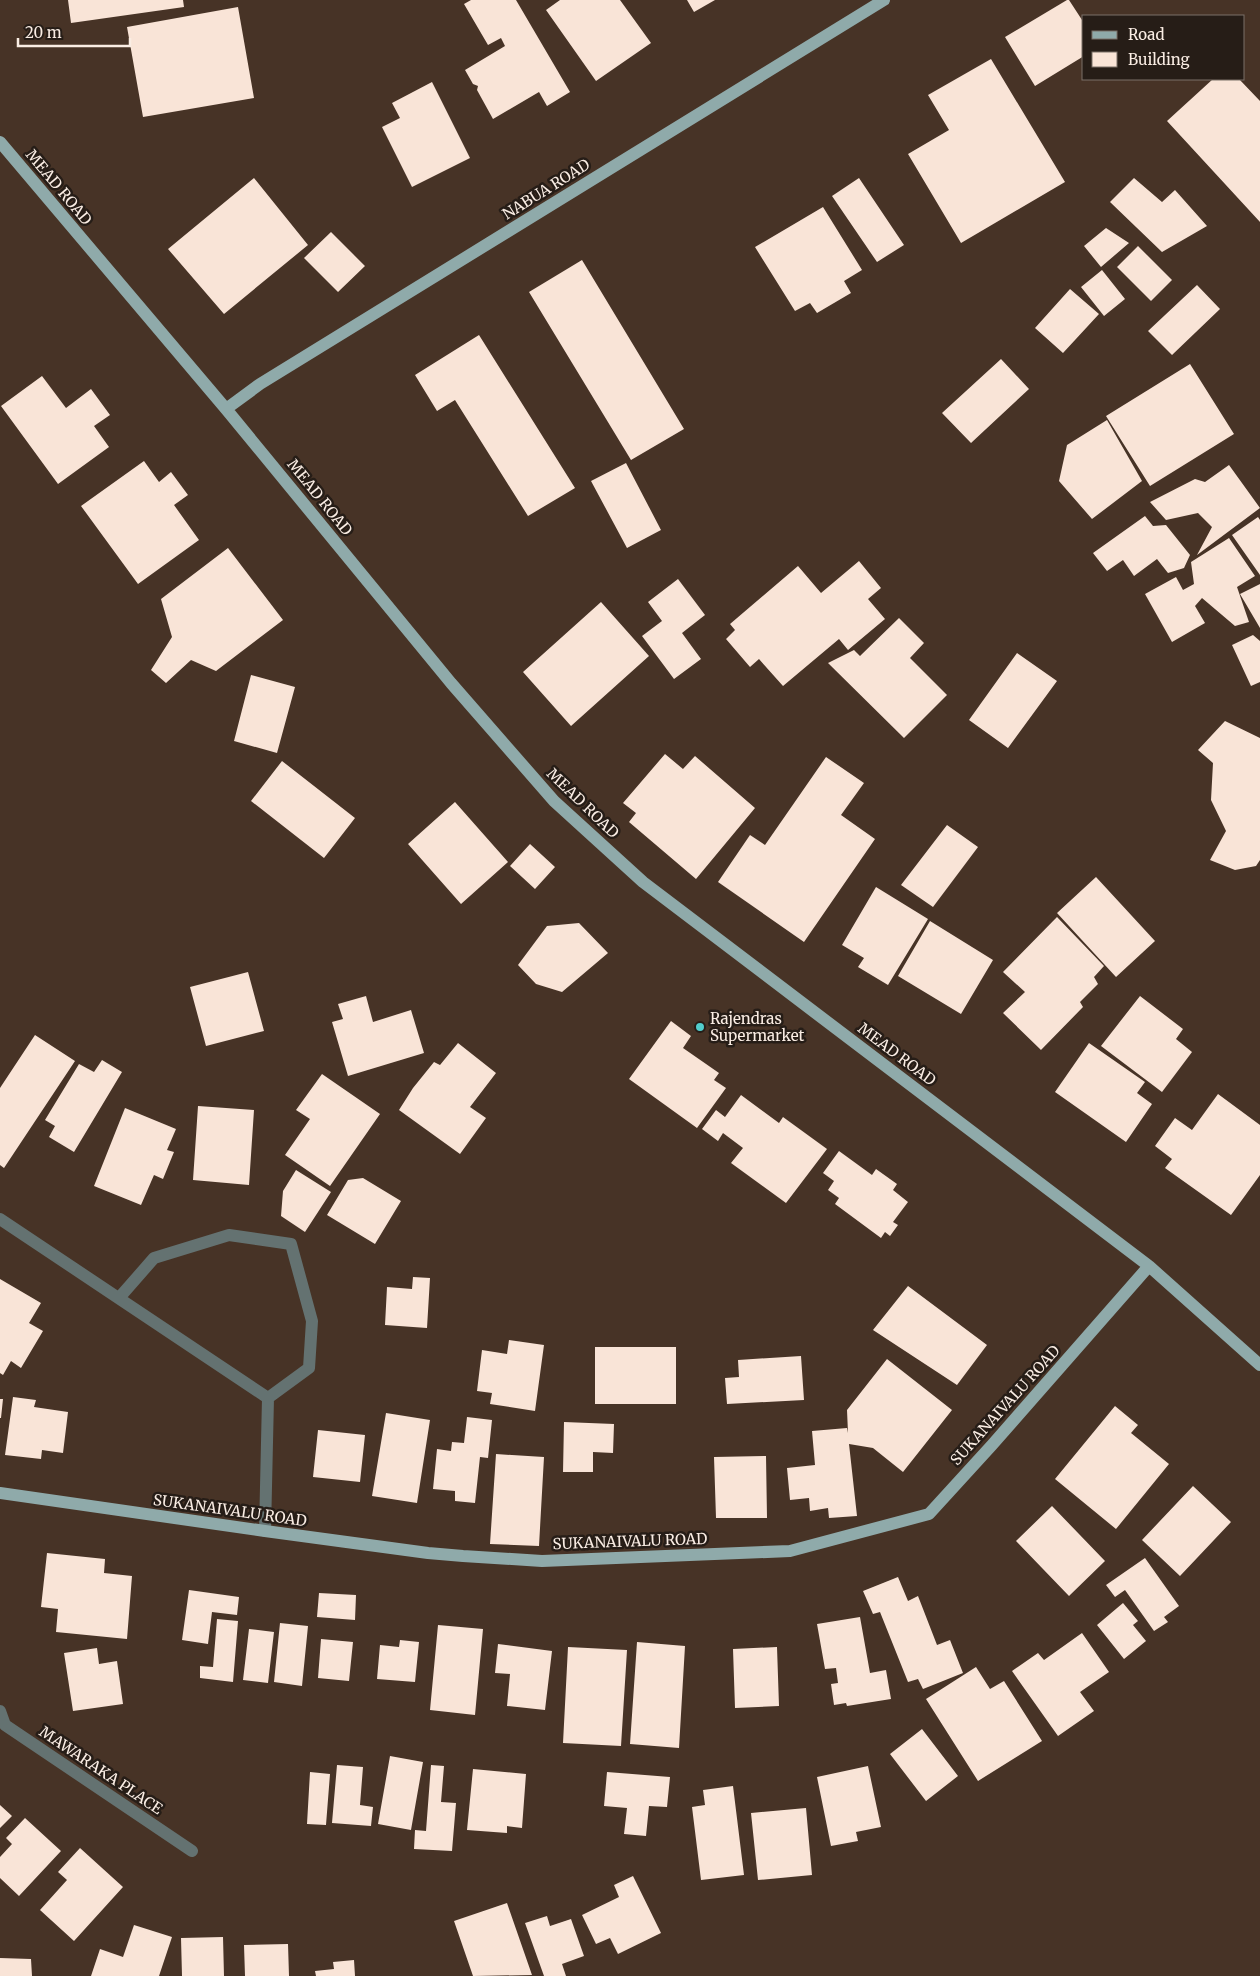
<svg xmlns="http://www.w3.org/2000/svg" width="1260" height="1976" font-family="Merriweather,serif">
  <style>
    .building { fill: #f9e4d7 }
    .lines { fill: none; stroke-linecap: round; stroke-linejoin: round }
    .minor { stroke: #647271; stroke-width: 12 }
    .major { stroke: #8faaaa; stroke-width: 12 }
    .poi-dot { fill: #52cdcc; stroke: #261d17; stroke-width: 2 }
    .labels { text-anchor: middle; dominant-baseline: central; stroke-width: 5; stroke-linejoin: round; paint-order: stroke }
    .street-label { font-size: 15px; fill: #faede4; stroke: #261d17 }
    .poi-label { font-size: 15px; fill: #faede4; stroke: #261d17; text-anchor: start }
  </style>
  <rect width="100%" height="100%" fill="#473326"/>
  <!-- building -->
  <path class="building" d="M 68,0 L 183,0 L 184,7 L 71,23 Z
    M 471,0 L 516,0 L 570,92 L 547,106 L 539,92 L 493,119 L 477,90 L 478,86 L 473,84 L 465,70 L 505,46 L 501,38 L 488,45 L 464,4 Z
    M 560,0 L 620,0 L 651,43 L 596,81 L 546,10 Z
    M 687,0 L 715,0 L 694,12 Z
    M 1067,0 L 1069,0 L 1084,23 L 1084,56 L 1035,86 L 1005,37 Z
    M 238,7 L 254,98 L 143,117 L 127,27 Z
    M 991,59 L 1065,182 L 961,243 L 908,154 L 949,130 L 928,95 Z
    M 1213,79 L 1239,79 L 1260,101 L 1260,222 L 1167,121 Z
    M 432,82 L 470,158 L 412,187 L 382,127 L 400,118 L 392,103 Z
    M 254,178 L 308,245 L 224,314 L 168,249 Z
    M 859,178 L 904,245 L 877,262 L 832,196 Z
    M 1134,178 L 1162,202 L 1175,190 L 1207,226 L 1162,252 L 1110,202 Z
    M 823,207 L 862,270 L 844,281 L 851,293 L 817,313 L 810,303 L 795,311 L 755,247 Z
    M 1106,228 L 1129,243 L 1101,267 L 1084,246 Z
    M 331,232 L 365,266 L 338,292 L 304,258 Z
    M 1138,246 L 1172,280 L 1151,301 L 1117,267 Z
    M 582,260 L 684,429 L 631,460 L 529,292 Z
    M 1102,270 L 1125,299 L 1104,316 L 1081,287 Z
    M 1197,285 L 1220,309 L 1172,355 L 1148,331 Z
    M 1070,289 L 1099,314 L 1063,353 L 1035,328 Z
    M 479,335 L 575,488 L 528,516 L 455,400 L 437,411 L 415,375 Z
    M 1001,359 L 1029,389 L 971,443 L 942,413 Z
    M 1190,364 L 1234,434 L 1150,486 L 1106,416 Z
    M 42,376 L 66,408 L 91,389 L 110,415 L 94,426 L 109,447 L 58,484 L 1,406 Z
    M 1107,420 L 1142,481 L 1092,519 L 1059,481 L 1067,445 Z
    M 144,461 L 159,482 L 171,472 L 188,495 L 174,505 L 199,540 L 138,584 L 81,506 Z
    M 626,463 L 661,530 L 627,548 L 591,481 Z
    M 1229,465 L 1260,508 L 1197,555 L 1212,527 L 1198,513 L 1166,520 L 1150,502 L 1195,479 L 1205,482 Z
    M 1145,516 L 1153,526 L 1166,525 L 1190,555 L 1184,568 L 1168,573 L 1157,559 L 1134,576 L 1123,560 L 1107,571 L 1093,553 Z
    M 1258,517 L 1260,520 L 1260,575 L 1232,535 Z
    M 1229,538 L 1255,576 L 1237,587 L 1249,622 L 1235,626 L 1202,598 L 1195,606 L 1205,623 L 1172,642 L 1145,594 L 1176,577 L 1183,590 L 1194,584 L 1191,562 Z
    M 228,548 L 283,620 L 216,671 L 191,660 L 166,683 L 151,670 L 172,637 L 161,599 Z
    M 859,561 L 881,588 L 868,599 L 885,619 L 848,650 L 839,639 L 783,686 L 759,659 L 750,667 L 726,639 L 735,630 L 730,624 L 798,566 L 821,593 Z
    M 678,579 L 705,615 L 682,633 L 701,659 L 674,679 L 642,636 L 662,621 L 648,602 Z
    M 1260,584 L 1260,628 L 1240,594 Z
    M 601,602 L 649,656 L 571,726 L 523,672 Z
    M 899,618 L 924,643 L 910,658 L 947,695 L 904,738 L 828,663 L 854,650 L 860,656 Z
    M 1253,635 L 1260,641 L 1260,682 L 1251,686 L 1232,645 Z
    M 1017,653 L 1057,681 L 1008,748 L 969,720 Z
    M 251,675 L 295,687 L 277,753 L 234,741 Z
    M 1225,721 L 1260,738 L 1260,860 L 1256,866 L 1235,870 L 1210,860 L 1226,831 L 1211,800 L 1213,763 L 1198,750 Z
    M 665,754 L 683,769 L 695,756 L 755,808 L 696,879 L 629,822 L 636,813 L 623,803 Z
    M 826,757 L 864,783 L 841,815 L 875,839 L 804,942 L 718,882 L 750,835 L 765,845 Z
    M 282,761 L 355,818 L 324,858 L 251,801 Z
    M 455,802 L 508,862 L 461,904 L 408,844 Z
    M 947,825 L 978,847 L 933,907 L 901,885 Z
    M 530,844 L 555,867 L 535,889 L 510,866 Z
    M 1096,877 L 1155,941 L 1116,977 L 1057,913 Z
    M 876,887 L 928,919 L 888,985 L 858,967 L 864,958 L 842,945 Z
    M 1057,917 L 1104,966 L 1094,977 L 1098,984 L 1080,1002 L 1083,1007 L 1041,1050 L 1003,1013 L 1025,992 L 1003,972 Z
    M 930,921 L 993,960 L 961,1014 L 898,976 Z
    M 579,923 L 608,953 L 562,992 L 536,984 L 518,965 L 547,926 Z
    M 248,972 L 264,1031 L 206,1046 L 190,987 Z
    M 366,996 L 373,1022 L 411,1010 L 424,1053 L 348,1076 L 332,1022 L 343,1019 L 338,1004 Z
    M 1140,996 L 1183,1029 L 1176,1039 L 1192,1052 L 1162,1092 L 1101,1046 Z
    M 671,1021 L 691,1036 L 683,1048 L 719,1073 L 714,1080 L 726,1088 L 697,1128 L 629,1079 Z
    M 35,1035 L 75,1061 L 4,1168 L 0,1165 L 0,1088 Z
    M 458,1043 L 496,1073 L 470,1107 L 486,1118 L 460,1154 L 399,1110 L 413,1088 L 434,1062 L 440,1065 Z
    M 1089,1043 L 1145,1082 L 1137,1093 L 1152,1104 L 1126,1142 L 1055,1092 Z
    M 102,1060 L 122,1072 L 74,1152 L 49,1137 L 55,1126 L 45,1120 L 79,1064 L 94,1072 Z
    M 322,1074 L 380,1114 L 330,1186 L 285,1155 L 310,1119 L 296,1110 Z
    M 1218,1094 L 1260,1125 L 1260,1175 L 1231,1215 L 1165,1168 L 1172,1159 L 1155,1146 L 1175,1118 L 1192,1130 Z
    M 741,1095 L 779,1123 L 783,1117 L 827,1149 L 786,1203 L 731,1163 L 743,1148 L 723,1133 L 718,1141 L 702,1129 L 716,1110 L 725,1117 Z
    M 198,1106 L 254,1110 L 249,1185 L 193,1180 Z
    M 125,1108 L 176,1129 L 167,1150 L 174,1152 L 163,1179 L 154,1175 L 141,1205 L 94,1186 Z
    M 839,1151 L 872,1175 L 876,1169 L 897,1184 L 893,1190 L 908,1202 L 893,1222 L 898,1225 L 890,1236 L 885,1232 L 881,1238 L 835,1204 L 839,1198 L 828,1190 L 834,1181 L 823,1173 Z
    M 296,1170 L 331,1192 L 305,1232 L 281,1216 L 283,1191 Z
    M 363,1178 L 401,1201 L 375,1244 L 327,1215 L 348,1180 Z
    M 413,1277 L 430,1278 L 427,1328 L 385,1325 L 387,1287 L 412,1289 Z
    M 0,1279 L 41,1303 L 29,1323 L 43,1331 L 21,1368 L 11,1361 L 3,1375 L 0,1373 Z
    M 908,1286 L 987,1345 L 957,1385 L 873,1330 Z
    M 509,1340 L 544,1345 L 535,1411 L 490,1404 L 492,1393 L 477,1391 L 482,1350 L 507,1354 Z
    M 595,1347 L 676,1347 L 676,1404 L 595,1404 Z
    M 801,1356 L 804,1400 L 727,1404 L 725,1378 L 739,1377 L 738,1360 Z
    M 887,1359 L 952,1410 L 903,1472 L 873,1448 L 849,1444 L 857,1516 L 829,1518 L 828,1508 L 810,1511 L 809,1498 L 790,1500 L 787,1468 L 815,1465 L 812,1431 L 847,1428 L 848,1433 L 847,1410 Z
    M 13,1397 L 36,1400 L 34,1407 L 68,1412 L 63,1453 L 42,1450 L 41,1459 L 5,1455 Z
    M 0,1399 L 3,1399 L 1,1418 L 0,1418 Z
    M 1115,1406 L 1138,1425 L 1131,1433 L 1169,1464 L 1116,1529 L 1055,1479 Z
    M 386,1413 L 430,1420 L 417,1503 L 372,1496 Z
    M 467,1417 L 492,1420 L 488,1458 L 480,1457 L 475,1503 L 455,1501 L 455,1491 L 433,1489 L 437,1449 L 451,1451 L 452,1442 L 464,1443 Z
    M 564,1422 L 614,1424 L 613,1453 L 593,1452 L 593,1472 L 563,1472 Z
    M 318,1430 L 365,1435 L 360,1482 L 313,1477 Z
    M 496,1454 L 544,1457 L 539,1546 L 490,1544 Z
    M 766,1456 L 767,1518 L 716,1518 L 714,1457 Z
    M 1193,1486 L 1231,1522 L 1180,1576 L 1142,1540 Z
    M 1052,1506 L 1105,1561 L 1069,1596 L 1016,1541 Z
    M 47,1553 L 105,1559 L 104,1573 L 132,1576 L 127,1639 L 56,1632 L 58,1609 L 41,1607 Z
    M 1145,1558 L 1179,1606 L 1164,1617 L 1168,1622 L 1154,1631 L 1125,1590 L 1115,1597 L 1106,1585 Z
    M 898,1577 L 908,1601 L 918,1596 L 937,1645 L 950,1640 L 963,1673 L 923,1689 L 918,1679 L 908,1682 L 880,1612 L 873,1614 L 863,1591 Z
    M 189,1590 L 239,1597 L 237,1615 L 212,1612 L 208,1644 L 182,1640 Z
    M 319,1593 L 356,1595 L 355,1620 L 317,1617 Z
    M 1123,1603 L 1138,1621 L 1133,1625 L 1146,1641 L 1124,1659 L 1097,1625 Z
    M 860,1617 L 870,1673 L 886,1670 L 891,1699 L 847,1706 L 846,1703 L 834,1705 L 831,1684 L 838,1683 L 836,1668 L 825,1669 L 817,1624 Z
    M 217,1619 L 238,1621 L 233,1682 L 200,1678 L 200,1666 L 213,1667 Z
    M 280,1623 L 308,1626 L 302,1686 L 274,1682 Z
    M 438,1625 L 483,1629 L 475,1715 L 430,1710 Z
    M 249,1629 L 274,1632 L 268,1683 L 243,1680 Z
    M 1082,1633 L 1109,1672 L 1080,1692 L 1094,1711 L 1058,1736 L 1012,1671 L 1038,1653 L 1044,1660 Z
    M 321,1639 L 353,1642 L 349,1681 L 318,1678 Z
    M 400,1640 L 419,1642 L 415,1682 L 377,1679 L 380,1645 L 399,1647 Z
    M 637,1642 L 685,1646 L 679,1748 L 630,1744 Z
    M 498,1644 L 552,1651 L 545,1710 L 507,1706 L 510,1674 L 495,1673 Z
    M 568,1647 L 627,1650 L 621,1746 L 563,1743 Z
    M 777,1647 L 779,1706 L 735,1708 L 733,1649 Z
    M 97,1648 L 99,1664 L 117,1661 L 123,1704 L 73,1711 L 64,1653 Z
    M 976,1667 L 990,1689 L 1004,1681 L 1042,1741 L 978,1781 L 926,1699 Z
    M 922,1729 L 958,1776 L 926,1801 L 890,1754 Z
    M 390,1756 L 423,1762 L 411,1830 L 378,1824 Z
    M 337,1765 L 363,1767 L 360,1805 L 373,1807 L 371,1826 L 332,1823 Z
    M 431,1765 L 444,1766 L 441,1802 L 456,1803 L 452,1851 L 414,1849 L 415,1830 L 426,1831 Z
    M 868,1766 L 881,1827 L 856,1832 L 858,1841 L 831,1846 L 817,1777 Z
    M 473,1769 L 526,1774 L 522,1828 L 507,1826 L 507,1833 L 467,1830 Z
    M 310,1772 L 330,1774 L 326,1825 L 307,1824 Z
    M 607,1772 L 670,1777 L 667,1807 L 649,1806 L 646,1836 L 624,1834 L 627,1808 L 604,1806 Z
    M 733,1786 L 744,1875 L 701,1880 L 692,1807 L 705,1805 L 703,1790 Z
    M 0,1805 L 12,1816 L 0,1828 Z
    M 806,1808 L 812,1875 L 758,1880 L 751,1813 Z
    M 25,1818 L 61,1851 L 19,1896 L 0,1878 L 0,1857 L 12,1844 L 6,1838 Z
    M 80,1848 L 123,1887 L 74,1941 L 40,1910 L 67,1880 L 58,1872 Z
    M 633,1876 L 661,1933 L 618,1954 L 610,1938 L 596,1944 L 582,1915 L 619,1897 L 614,1885 Z
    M 507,1903 L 532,1975 L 473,1976 L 454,1921 Z
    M 547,1916 L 550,1926 L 571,1919 L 584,1956 L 562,1964 L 566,1976 L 544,1976 L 525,1923 Z
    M 134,1925 L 172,1937 L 159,1976 L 91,1976 L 100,1949 L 123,1957 Z
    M 223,1937 L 224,1976 L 182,1976 L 181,1938 Z
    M 288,1944 L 289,1976 L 245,1976 L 244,1945 Z
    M 0,1958 L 31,1959 L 32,1976 L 0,1976 Z
    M 354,1960 L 355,1976 L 316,1976 L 315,1971 L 334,1969 L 333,1962 Z"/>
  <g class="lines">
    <!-- minor -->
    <path class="minor" d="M 0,1219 L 268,1398 L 265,1531
      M 119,1298 L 154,1258 L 229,1235 L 291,1244 L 312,1321 L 309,1368 L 268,1398
      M 0,1711 L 5,1725 L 192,1851"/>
    <!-- major -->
    <path class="major" d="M 0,142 L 226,409 L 451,683 L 554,801 L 643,882 L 1149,1266 L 1260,1365
      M 226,409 L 260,384 L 884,0
      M 0,1493 L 265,1531 L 428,1553 L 463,1556 L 542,1561 L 790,1551 L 929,1514 L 992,1445 L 1149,1266"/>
  </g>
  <!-- markers -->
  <circle class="poi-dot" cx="700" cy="1027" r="5"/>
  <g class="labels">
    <!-- street labels -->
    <g class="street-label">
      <text transform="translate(59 187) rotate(50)">MEAD ROAD</text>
      <text transform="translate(546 189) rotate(-32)">NABUA ROAD</text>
      <text transform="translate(320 497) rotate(51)">MEAD ROAD</text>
      <text transform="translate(583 803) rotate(44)">MEAD ROAD</text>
      <text transform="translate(897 1054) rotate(37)">MEAD ROAD</text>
      <text transform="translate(1005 1405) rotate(-48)">SUKANAIVALU ROAD</text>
      <text transform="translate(230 1510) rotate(8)">SUKANAIVALU ROAD</text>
      <text transform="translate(630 1541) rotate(-2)">SUKANAIVALU ROAD</text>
      <text transform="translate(101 1770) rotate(34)">MAWARAKA PLACE</text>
    </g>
    <!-- poi labels -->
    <g class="poi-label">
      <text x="710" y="1018">Rajendras<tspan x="710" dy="17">Supermarket</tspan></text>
    </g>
  </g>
  <!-- legend -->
  <rect x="1082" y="15" width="162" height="65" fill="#261d17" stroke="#7b7069"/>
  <rect x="1092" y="31" width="25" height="8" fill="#8faaaa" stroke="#7b7069"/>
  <text x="1128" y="40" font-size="15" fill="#faede4">Road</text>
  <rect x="1092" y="52" width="25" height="15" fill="#f9e4d7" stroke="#7b7069"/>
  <text x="1128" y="65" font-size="15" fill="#faede4">Building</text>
  <!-- scale -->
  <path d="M18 38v8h112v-8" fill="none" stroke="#faede4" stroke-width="2.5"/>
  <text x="25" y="38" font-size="15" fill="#faede4" stroke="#261d17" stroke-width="4" paint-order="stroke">20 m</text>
</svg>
